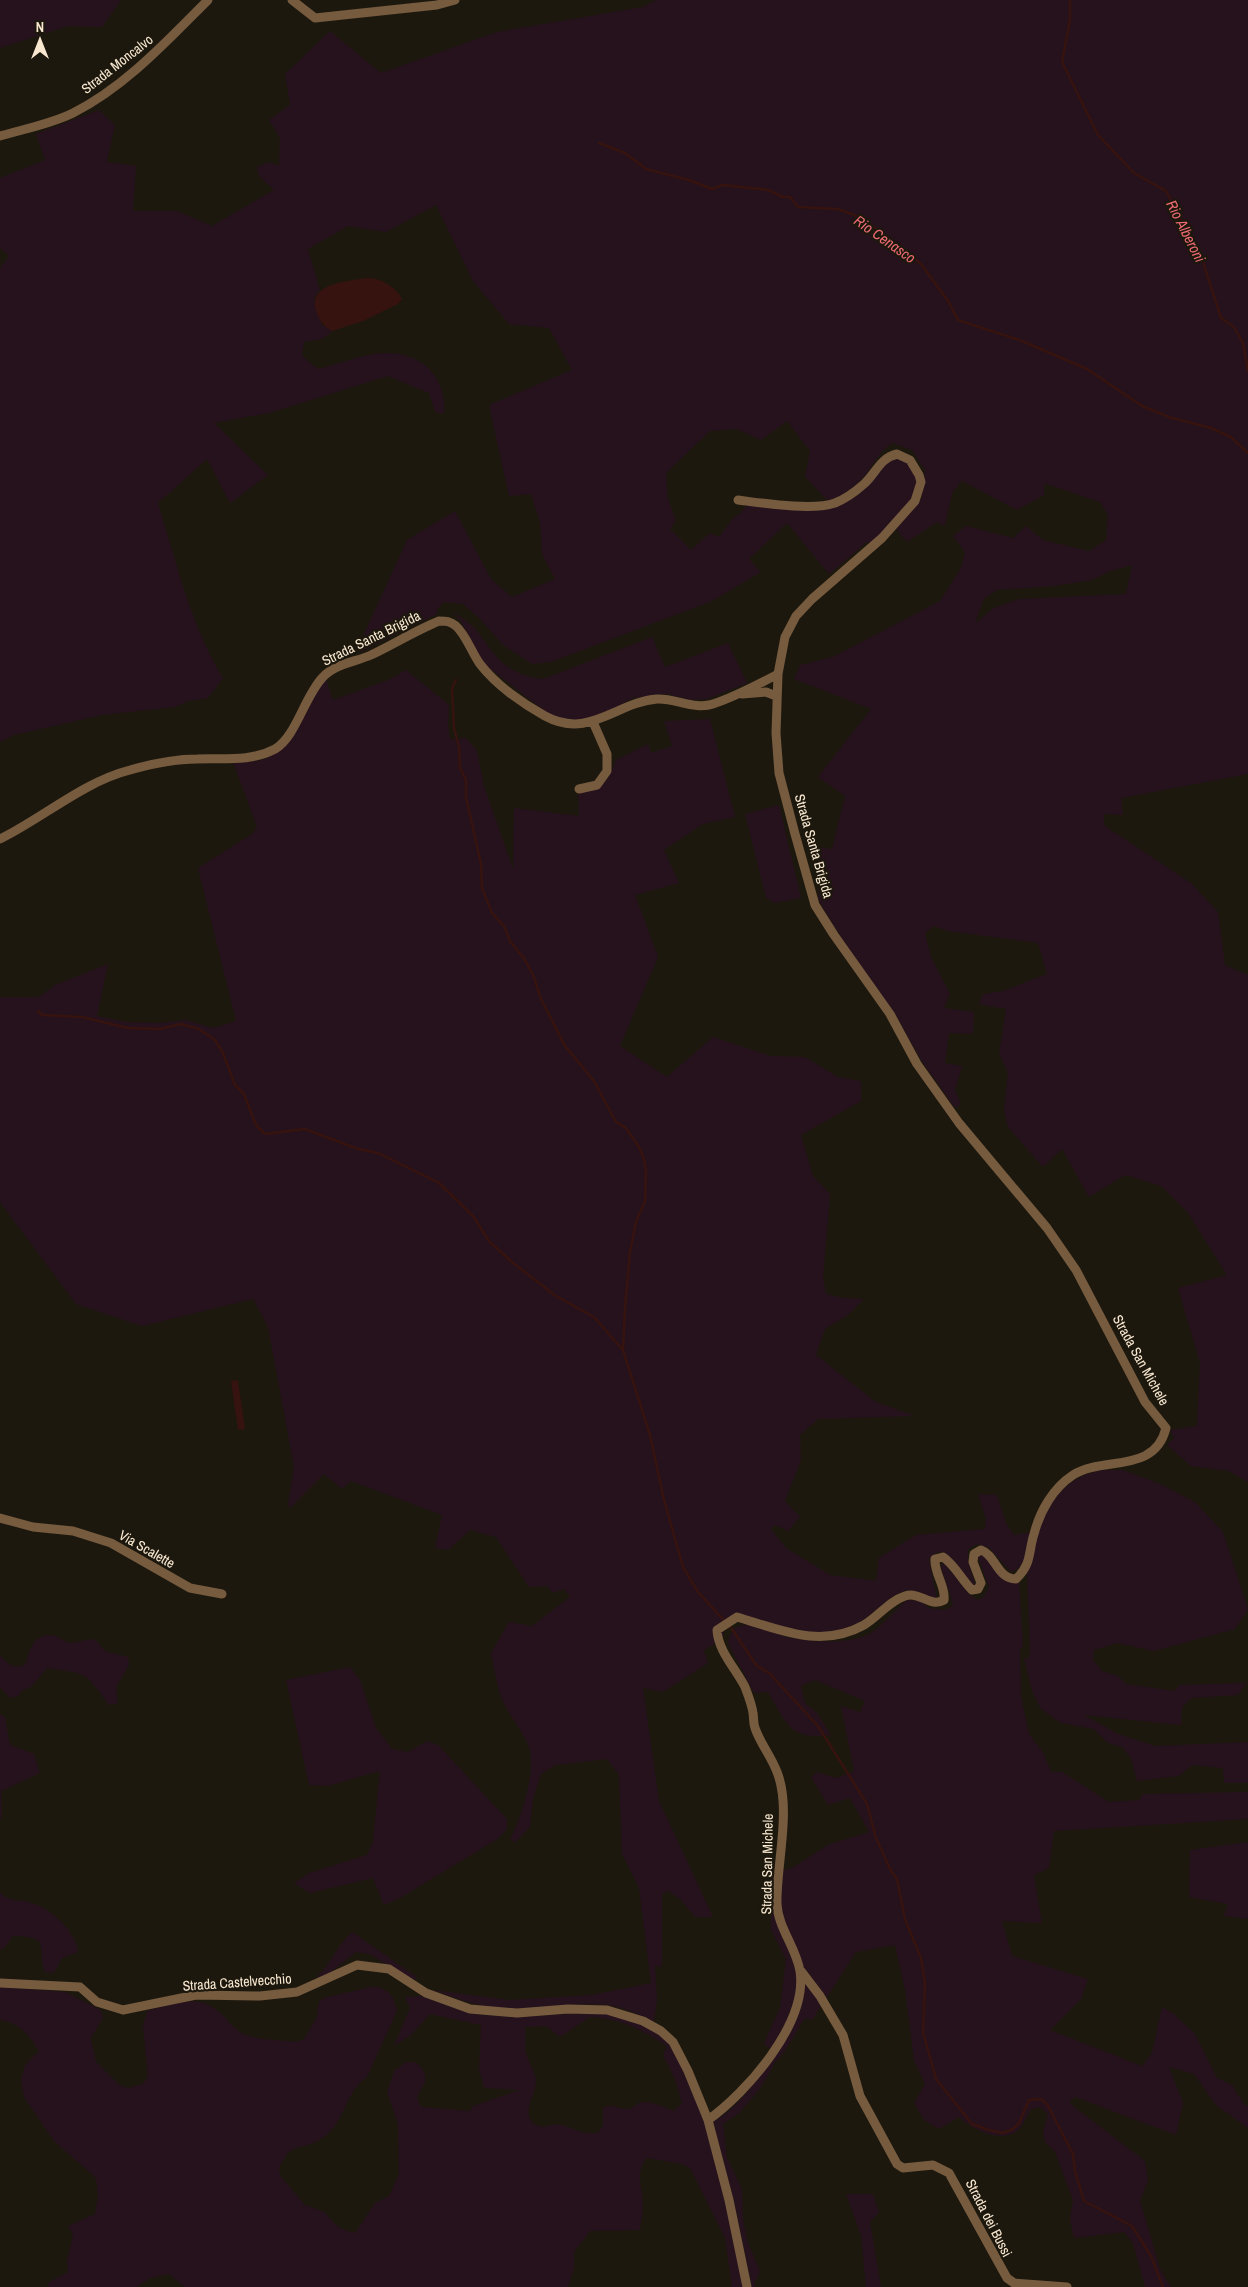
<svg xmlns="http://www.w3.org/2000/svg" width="1248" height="2287" font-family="'Archivo Narrow',sans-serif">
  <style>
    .green { fill: #26121d; fill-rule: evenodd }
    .water { fill: #36130e }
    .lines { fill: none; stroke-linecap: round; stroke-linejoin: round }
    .stream { stroke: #36130e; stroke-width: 2.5 }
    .street { stroke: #765b3f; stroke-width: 9 }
    .labels { text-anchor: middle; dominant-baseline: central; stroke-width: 4.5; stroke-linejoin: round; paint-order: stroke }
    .street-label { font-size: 14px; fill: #f9e8d0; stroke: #1d180e }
    .water-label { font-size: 15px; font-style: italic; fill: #ed6a72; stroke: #1d180e }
  </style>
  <rect width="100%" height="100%" fill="#1d180e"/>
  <!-- green -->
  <path class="green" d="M 0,0 L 121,0 L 102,27 L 68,26 L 0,48 Z
    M 656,0 L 1248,0 L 1248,774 L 1121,798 L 1123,815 L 1103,814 L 1105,826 L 1191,883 L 1218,912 L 1225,965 L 1248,975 L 1248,1482 L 1229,1471 L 1191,1466 L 1167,1445 L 1174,1438 L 1170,1430 L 1197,1426 L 1200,1363 L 1178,1288 L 1227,1275 L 1188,1213 L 1161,1186 L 1125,1175 L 1089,1197 L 1062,1149 L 1043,1167 L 1008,1127 L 1004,1110 L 1008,1072 L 999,1054 L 1006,1009 L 979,1004 L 983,994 L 1003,991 L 1047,974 L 1038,943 L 948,931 L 934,926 L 925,933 L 931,957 L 950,994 L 944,1008 L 974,1012 L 973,1034 L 949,1033 L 945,1063 L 962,1066 L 955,1091 L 961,1104 L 955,1108 L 921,1060 L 894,1012 L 856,961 L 819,901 L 816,847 L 832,849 L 845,796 L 818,777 L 871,709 L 794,679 L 800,665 L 833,657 L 940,601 L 961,568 L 965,552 L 953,536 L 966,526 L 1013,538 L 1026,526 L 1043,540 L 1089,551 L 1106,540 L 1108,515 L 1100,502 L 1044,483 L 1044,495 L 1017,510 L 962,481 L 952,493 L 945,526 L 937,522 L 907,542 L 896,529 L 922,498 L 925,470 L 912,450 L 893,443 C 880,450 876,461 867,473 C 857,486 843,495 829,502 L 805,477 L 810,451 L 787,421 L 761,440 L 737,429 L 710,431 L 666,473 L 668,499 L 676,520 L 670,529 L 691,550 L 710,533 L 719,537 L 734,517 L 740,514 L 747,505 L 829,507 L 887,461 L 896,457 L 908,461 L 918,481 L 915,497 L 872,544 L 867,542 L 829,574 L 787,523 L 749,559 L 761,572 L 712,601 L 551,662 L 532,664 L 503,645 L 480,619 L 463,604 L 444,602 L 437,609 L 437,614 L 361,652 L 359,645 L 407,540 L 455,511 L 491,579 L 512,597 L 555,579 L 542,554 L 540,523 L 531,494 L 509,496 L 489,405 L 572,370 L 549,328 L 509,324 L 473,281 L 436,205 L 386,232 L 348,226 L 308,249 L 320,290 L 314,298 L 322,325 L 332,331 L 322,339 L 304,342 L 302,356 L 318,369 C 338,364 361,355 382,353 C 421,351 447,376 444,414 L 435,412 L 429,393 L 388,376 L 269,413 L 214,423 L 268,475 L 230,503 L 207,459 L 158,503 C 176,561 191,626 223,678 L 208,698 L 188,701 L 175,707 L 102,715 L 14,735 L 0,742 L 0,268 L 9,256 L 0,248 L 0,178 L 45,160 L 36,134 L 99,110 L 115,125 L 107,162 L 136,166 L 133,211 L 177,211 L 212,226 L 274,190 L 259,176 L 257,167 L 269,162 L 279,166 L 280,138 L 269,120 L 290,105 L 285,74 L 330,31 L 381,73 L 497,32 L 643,7 ZM 1132,565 L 1126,594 L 1019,599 L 994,608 L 975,623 L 984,599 L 997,590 L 1054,586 L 1092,580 L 1111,571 Z
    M 453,613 C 482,626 483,646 504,664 C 516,674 529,677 543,679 L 652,637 L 665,667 L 728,643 L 747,683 L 707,699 L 691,700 L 667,694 L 633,698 L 606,713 L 590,718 L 568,720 L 550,715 L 484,664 L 460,620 Z
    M 406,670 L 449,705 L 448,725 L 450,739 L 466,738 L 477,751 L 484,786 L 513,869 L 514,808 L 579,816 L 578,792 C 603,791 608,782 616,760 L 648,744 L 651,753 L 672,746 L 664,721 L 710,719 L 735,817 L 703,824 L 664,850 L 679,883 L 635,895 L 658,957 L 620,1046 L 667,1077 L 713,1037 L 771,1056 L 805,1057 L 838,1077 L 861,1081 L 861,1101 L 801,1135 L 813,1176 L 830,1194 L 823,1277 L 826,1294 L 844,1298 L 864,1299 L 848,1315 L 825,1329 L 816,1355 L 876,1402 L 915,1416 L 818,1419 L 800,1435 L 801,1460 L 785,1501 L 800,1517 L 788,1531 L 775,1525 L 771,1529 L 786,1548 L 830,1575 L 876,1581 L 879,1558 L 916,1535 L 985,1529 L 986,1519 L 978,1494 L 997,1495 L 1006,1523 L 1014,1535 L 1031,1532 C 1028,1549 1028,1566 1011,1572 L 989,1548 L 978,1544 L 968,1549 L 968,1561 L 975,1585 L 972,1585 C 958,1569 959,1559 939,1551 L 929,1559 L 937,1600 L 922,1593 L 906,1590 L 895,1595 L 862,1621 L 838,1632 L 822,1635 L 746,1618 L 724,1628 L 722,1643 L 716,1643 L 704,1650 L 708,1663 L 663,1692 L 643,1688 L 659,1801 L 713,1917 L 695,1917 L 681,1900 L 668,1891 L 662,1894 L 662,1965 L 661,1967 L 655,1966 L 657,2000 L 654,2021 C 639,2015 623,2007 607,2005 C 585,2002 564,2006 542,2008 C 501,2011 472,2006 434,1990 L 509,2000 L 592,1995 L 651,1983 L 639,1888 L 622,1854 L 619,1775 L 607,1759 L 556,1765 L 541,1774 L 533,1799 L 530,1827 L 516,1842 L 510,1840 C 521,1818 538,1769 528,1744 C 520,1727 506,1712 500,1694 C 496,1681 494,1666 491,1653 L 509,1622 L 532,1626 L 570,1597 L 564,1589 L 553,1593 L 547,1586 L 529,1587 L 496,1537 L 470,1530 L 448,1550 L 435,1548 L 442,1515 L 351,1481 L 342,1489 L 324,1474 L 290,1508 L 288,1504 L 294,1467 L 268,1327 L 253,1299 L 142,1326 L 76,1304 L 0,1202 L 0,997 L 39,997 L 55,985 L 108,964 L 97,1016 L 126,1022 L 160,1023 L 186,1020 L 213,1028 L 236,1021 L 198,868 L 252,834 L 257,827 L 233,762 C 242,762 253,762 261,760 C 298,750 304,704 326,679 L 333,700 L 388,680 Z
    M 779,805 L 801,898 L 775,903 L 766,898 L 745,814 Z
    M 1102,1470 L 1123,1470 L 1160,1484 L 1195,1502 L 1223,1532 L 1248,1609 L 1235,1629 L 1154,1651 L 1117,1643 L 1094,1650 L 1093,1660 L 1102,1671 L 1118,1676 L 1126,1684 L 1174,1691 L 1180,1685 L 1246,1683 L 1238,1695 L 1192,1698 L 1182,1707 L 1181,1725 L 1084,1715 L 1118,1734 L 1155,1746 L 1248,1742 L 1248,1783 L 1224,1783 L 1223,1768 L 1192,1765 L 1179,1776 L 1137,1781 L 1131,1758 L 1122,1747 L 1108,1743 L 1094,1729 L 1061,1723 L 1041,1709 L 1032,1691 L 1024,1658 L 1029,1658 L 1030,1650 L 1027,1574 C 1033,1562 1034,1549 1037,1536 C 1046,1501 1067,1477 1102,1470 Z
    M 982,1554 C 999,1562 992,1582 1019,1582 L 1023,1646 L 1020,1649 L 1021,1696 L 1029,1734 L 1043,1752 L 1051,1772 L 1062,1772 L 1109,1802 L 1139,1800 L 1143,1794 L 1248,1792 L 1248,1819 L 1054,1831 L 1049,1868 L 1034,1875 L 1042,1923 L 1002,1921 L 1012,1956 L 1088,1979 L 1081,1999 L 1050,2030 L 1142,2066 L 1152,2053 L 1162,2007 L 1174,2014 L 1195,2034 L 1217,2078 L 1232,2085 L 1245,2106 L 1248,2105 L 1248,2128 L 1216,2105 L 1194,2074 L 1169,2067 L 1183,2103 L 1176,2135 L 1075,2097 L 1069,2103 L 1145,2161 L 1148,2181 L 1140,2200 L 1160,2269 L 1171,2287 L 1145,2287 L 1133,2243 L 1124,2232 L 1074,2238 L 1070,2219 L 1073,2200 L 1055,2152 L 1045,2142 L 1043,2132 L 1048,2114 L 1040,2107 L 1031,2109 C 1027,2116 1023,2127 1016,2132 C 998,2143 972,2129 959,2117 L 939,2129 L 924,2120 L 914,2103 L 925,2084 L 914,2060 L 905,1990 L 895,1945 L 856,1952 L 812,2020 L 805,2018 L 783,2054 L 776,2061 L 759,2090 L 739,2113 L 723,2124 L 727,2158 L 742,2189 L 743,2218 L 747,2240 L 760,2272 L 754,2284 L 755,2287 L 752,2287 L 733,2198 L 713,2122 C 720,2117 729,2112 735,2105 C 753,2087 791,2039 798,2015 L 789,2012 L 786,2023 L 770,2049 L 764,2043 L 780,2008 L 786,1959 L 771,1930 L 771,1874 L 792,1868 L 828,1845 L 869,1832 L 850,1798 L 828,1805 L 811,1777 L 817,1772 L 836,1778 L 854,1771 L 841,1706 L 860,1712 L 865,1701 L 815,1680 L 801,1686 L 805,1703 L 817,1713 L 831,1735 C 789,1740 787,1724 768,1692 L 754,1693 L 728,1643 C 730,1636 731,1628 740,1626 C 753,1622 765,1630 777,1634 C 800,1642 849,1646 871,1633 C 879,1629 898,1607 907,1600 L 921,1601 L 929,1608 L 944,1610 L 953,1606 C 951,1592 944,1581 941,1566 L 944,1563 L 970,1595 L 978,1600 L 985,1595 L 989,1587 L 978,1557 Z
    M 48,1635 L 56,1636 L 69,1643 L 94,1639 L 105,1651 L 128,1657 L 129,1665 L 116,1687 L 118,1703 L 109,1705 C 85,1671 88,1674 47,1668 L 31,1687 L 23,1690 L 18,1696 L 10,1698 L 0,1687 L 0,1655 C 8,1664 12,1669 25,1665 C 30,1652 31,1637 48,1635 Z
    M 350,1667 L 360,1680 L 376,1728 L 392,1749 L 408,1752 L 427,1741 L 438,1745 L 507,1819 L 507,1829 L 499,1838 L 400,1898 L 384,1905 L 373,1878 L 310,1893 L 294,1883 L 309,1873 L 367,1855 L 373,1841 L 380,1771 L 328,1786 L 309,1785 L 286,1680 Z
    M 0,1714 L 5,1717 L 10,1745 L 34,1754 L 40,1773 L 1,1791 L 2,1816 L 0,1820 Z
    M 1248,1842 L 1248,1919 L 1224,1916 L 1228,1904 L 1189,1897 L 1190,1850 Z
    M 0,1892 C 9,1902 15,1899 28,1902 C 49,1906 76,1931 78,1952 L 62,1958 L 54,1973 L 45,1972 C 36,1946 53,1937 13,1936 L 3,1949 L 0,1949 Z
    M 352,1932 L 417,1977 L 412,1981 L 370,1954 L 356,1952 L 327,1975 L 319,1978 L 317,1977 C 331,1964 337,1945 352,1932 Z
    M 0,1987 L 65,1992 L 101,2010 L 103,2018 L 91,2038 L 96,2062 L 119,2085 L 128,2088 L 143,2084 L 148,2077 L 143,2025 L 148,2010 C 177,2004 200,1991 223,2016 C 230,2023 237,2032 246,2035 C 261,2040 280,2040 296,2042 L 304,2039 L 317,2017 L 319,2001 L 326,1997 L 372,1987 C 387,1986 395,1997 397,2011 L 367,2077 C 345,2092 345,2122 324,2137 C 301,2153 291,2139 279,2169 L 281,2177 L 305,2205 L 325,2212 C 333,2224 341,2230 355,2233 L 375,2203 L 389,2196 L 399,2174 L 398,2124 L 387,2092 L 394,2071 L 406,2062 L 415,2062 L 422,2068 L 425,2075 L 425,2082 L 417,2097 L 421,2107 L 470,2111 L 473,2106 L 519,2090 L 484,2088 L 479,2068 L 481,2025 L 430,2014 L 411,2035 L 394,2046 L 410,2008 L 405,1997 L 421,1996 L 469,2013 L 484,2015 L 512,2017 L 606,2012 L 653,2029 L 672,2046 L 699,2103 L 715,2155 L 745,2287 L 732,2287 L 725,2238 L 690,2168 L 682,2164 L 647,2158 C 634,2172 643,2188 643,2205 C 643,2213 641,2222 640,2230 L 590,2231 L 574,2252 L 574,2268 L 568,2287 L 185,2287 L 169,2274 L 150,2278 L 137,2287 L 49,2287 L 48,2283 L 68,2272 L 67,2262 L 73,2234 L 68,2226 L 95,2214 L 98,2196 L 96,2178 L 54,2141 L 24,2097 L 21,2080 L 25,2065 L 39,2051 C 30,2036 19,2022 0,2020 ZM 590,2017 C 622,2019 640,2029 667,2046 L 663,2055 L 675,2079 L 682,2103 L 674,2111 C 665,2108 654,2102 646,2102 C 629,2102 639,2115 611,2105 L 603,2108 L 603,2125 L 599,2132 C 585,2136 576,2129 562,2125 C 554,2122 544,2130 536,2125 C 520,2116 535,2095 536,2082 C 536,2070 526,2060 525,2049 C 525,2040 527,2035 524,2027 L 546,2026 L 560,2037 Z
    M 846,2194 L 873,2194 L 879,2212 L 870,2222 L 881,2287 L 866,2287 L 861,2235 Z"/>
  <!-- water -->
  <path class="water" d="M 367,278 C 381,278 395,286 402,299 L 398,304 L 363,321 L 332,331 C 323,326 320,321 316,311 C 307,283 348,281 367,278 Z
    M 238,1380 L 245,1429 L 238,1430 L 231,1381 Z"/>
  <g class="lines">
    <!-- stream -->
    <path class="stream" d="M 1070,0 L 1070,20 L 1062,62 L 1098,135 L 1134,173 L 1166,191 L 1202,259 L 1221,318 L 1234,327 L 1243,343 L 1248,371
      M 599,143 L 625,153 L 646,169 L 689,180 L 712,189 L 723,185 L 768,190 L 783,197 L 790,197 L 798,207 L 838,209 L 862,218 L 921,264 L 948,301 L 958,320 L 1022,341 L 1087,369 L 1142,406 L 1169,417 L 1211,428 L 1231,437 L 1248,453
      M 456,680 L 452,688 L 454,728 L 459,747 L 460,768 L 466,780 L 466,797 L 481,864 L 482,888 L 492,913 L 504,926 L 510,941 L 525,960 L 534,977 L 541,999 L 565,1046 L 594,1081 L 616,1122 L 626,1128 L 639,1147 L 644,1159 L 646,1171 L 645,1201 L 636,1222 L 630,1252 L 625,1307
      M 38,1011 L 42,1015 L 82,1017 L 128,1028 L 160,1029 L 181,1024 L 199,1029 L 215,1040 L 223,1053 L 235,1085 L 244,1094 L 256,1125 L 265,1134 L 305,1129 L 358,1149 L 378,1153 L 439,1183 L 473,1216 L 489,1241 L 513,1263 L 556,1296 L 594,1317 L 622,1349
      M 625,1308 L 623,1350 L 650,1435 L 664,1500 L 683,1567 L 698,1592 L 732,1629 L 756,1665 L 769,1673 L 818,1726 L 867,1804 L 876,1838 L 891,1871 L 897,1879 L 905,1919 L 921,1958 L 925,1984 L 923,2032 L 936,2079 L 972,2124 L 989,2130 L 1003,2133 L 1013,2129 L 1019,2123 L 1029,2100 L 1041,2099 L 1047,2104 L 1073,2154 L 1075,2171 L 1084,2201 L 1132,2226 L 1151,2256 L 1163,2287"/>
    <!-- street -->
    <path class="street" d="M 292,0 L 315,18 L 437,5 L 455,0
      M 0,136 C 24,129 51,124 73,113 C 125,87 168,40 208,0
      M 742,694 L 766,692 L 776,696
      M 579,789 L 597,785 L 607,771 L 607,754 L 593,722
      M 0,839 C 43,818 83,782 130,770 C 151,764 175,759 197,759 C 223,758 251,762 275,749 C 296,737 305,695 323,677 C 335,664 355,662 371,655 C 394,644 415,631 439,621 C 446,621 450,621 456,626 C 466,635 472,653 480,664 C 496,685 523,704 545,716 C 589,740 617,702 657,699 C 675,698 695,710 713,704 C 735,697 757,685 778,674
      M 0,1518 L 33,1527 L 73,1531 L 111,1543 L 190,1588 L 222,1594
      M 801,1971 L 820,1996 L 843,2035 L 860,2096 L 897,2164 L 903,2168 L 933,2165 L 949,2173 L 1007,2278 L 1014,2283 L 1067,2287
      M 0,1983 L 80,1987 L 97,2002 L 123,2010 L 196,1995 L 260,1996 L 297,1992 L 357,1965 L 389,1969 L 426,1993 L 470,2009 L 517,2013 L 568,2009 L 607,2010 L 643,2021 L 661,2031 L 673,2042 L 688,2071 L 708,2120 L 729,2200 L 747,2287
      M 708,2120 C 747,2092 808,2023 800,1971 C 796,1947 778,1928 777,1904 C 776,1865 792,1809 777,1772 C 771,1756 760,1743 755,1728 C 753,1723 754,1718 753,1713 C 752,1705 748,1695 745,1687 C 736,1669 718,1651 717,1630 L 737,1617 C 781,1630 821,1649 864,1625 C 878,1617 889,1601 905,1596 C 920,1591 930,1608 944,1600 C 946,1586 934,1574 935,1559 L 943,1557 C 955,1565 961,1579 972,1590 L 978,1589 L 981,1583 L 973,1562 L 974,1554 L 981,1550 C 996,1555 996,1578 1016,1579 C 1032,1564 1028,1553 1034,1534 C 1040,1511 1053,1488 1073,1475 C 1103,1456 1155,1474 1166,1428 L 1145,1402 L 1076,1270 L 1047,1228 L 959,1123 L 917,1064 L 890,1014 L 834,935 L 815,905 L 795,834 L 779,773 L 776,733 L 778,674 L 785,637 L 796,616 L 812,599 L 882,538 L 915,501 L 921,482 L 919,475 L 910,460 L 897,454 C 880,458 876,473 864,484 C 855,492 845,499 835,503 C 813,511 762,503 738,500"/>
  </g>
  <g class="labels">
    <!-- street labels -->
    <g class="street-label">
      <text transform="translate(117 64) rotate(-38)">Strada Moncalvo</text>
      <text transform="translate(371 638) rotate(-26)">Strada Santa Brigida</text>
      <text transform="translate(814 846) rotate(74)">Strada Santa Brigida</text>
      <text transform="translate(1141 1360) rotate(61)">Strada San Michele</text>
      <text transform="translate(147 1549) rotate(30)">Via Scalette</text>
      <text transform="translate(767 1864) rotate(-89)">Strada San Michele</text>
      <text transform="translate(237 1982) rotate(-4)">Strada Castelvecchio</text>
      <text transform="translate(989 2218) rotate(63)">Strada dei Bussi</text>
    </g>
    <!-- water labels -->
    <g class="water-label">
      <text transform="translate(1186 231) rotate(63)">Rio Alberoni</text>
      <text transform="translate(885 239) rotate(35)">Rio Cenasco</text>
    </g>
  </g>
  <!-- north arrow -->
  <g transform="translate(40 40)" stroke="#1d180e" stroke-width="4" paint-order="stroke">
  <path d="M0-4L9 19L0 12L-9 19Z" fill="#f9e8d0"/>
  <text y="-8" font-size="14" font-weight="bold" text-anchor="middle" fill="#f9e8d0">N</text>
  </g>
</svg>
